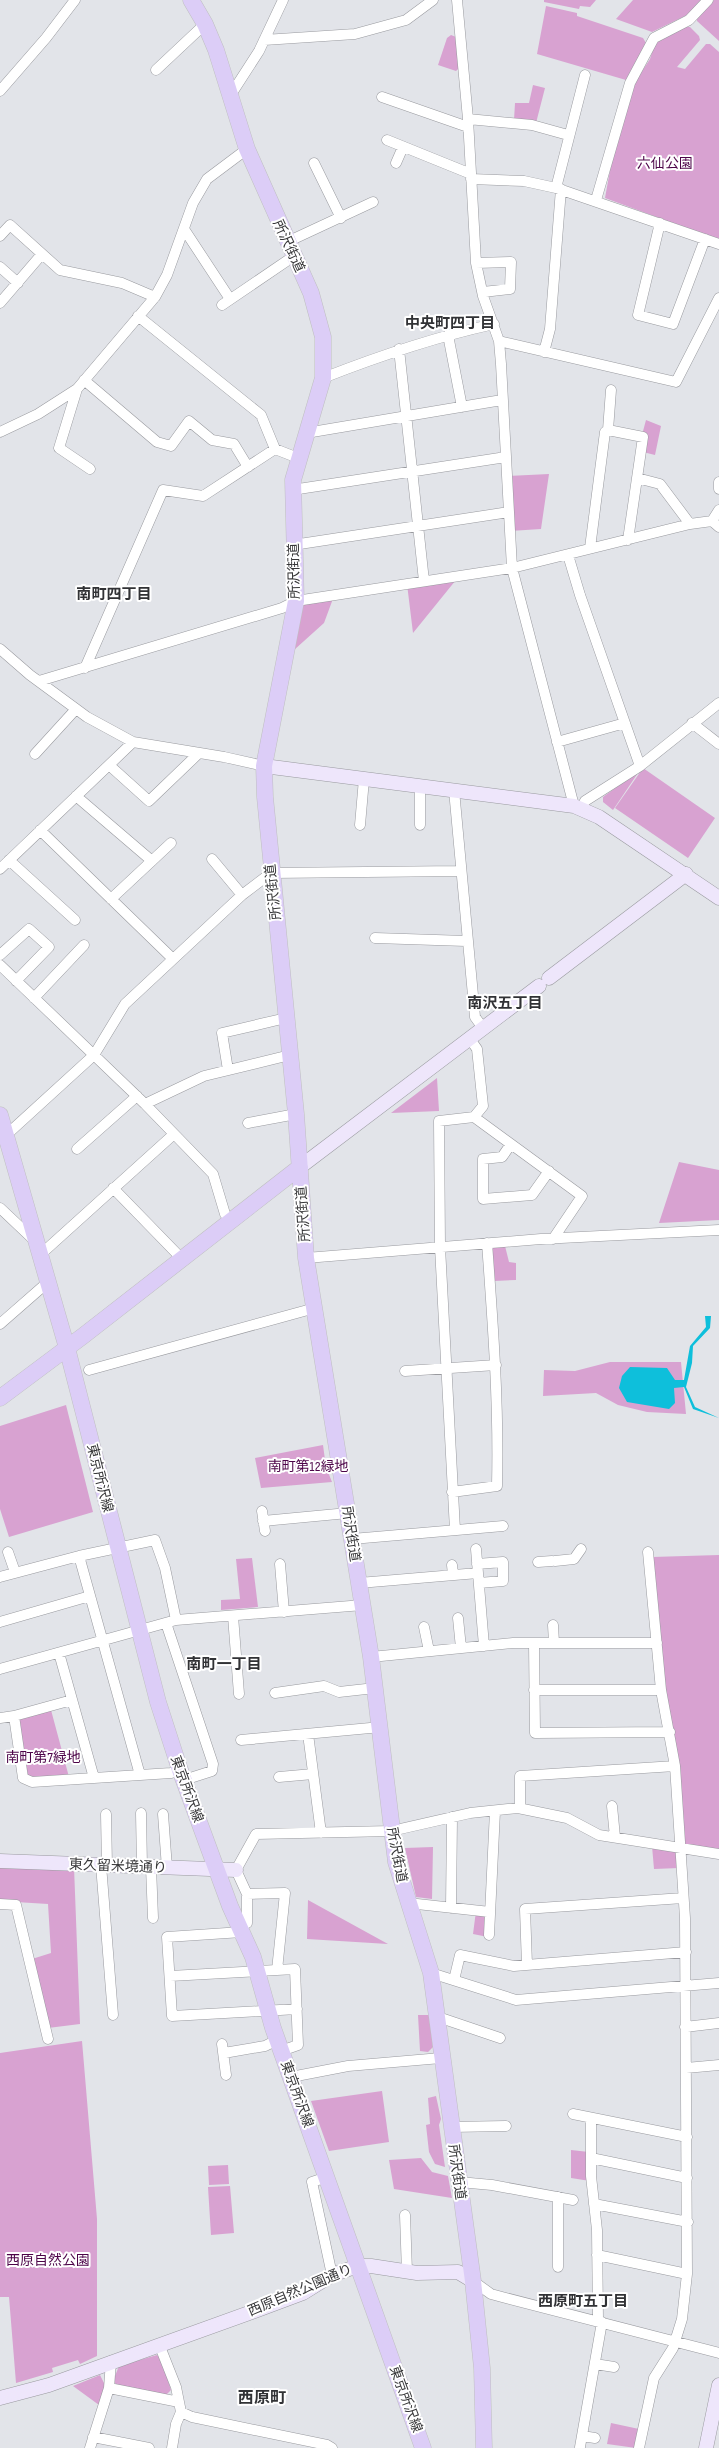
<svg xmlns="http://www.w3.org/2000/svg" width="719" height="2448" font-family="'Sofia Sans Condensed','Noto Sans JP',sans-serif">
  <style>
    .green { fill: #d8a2d1 }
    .water { fill: #0ebfdb }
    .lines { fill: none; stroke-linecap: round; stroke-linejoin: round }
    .street-casing { stroke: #999a9f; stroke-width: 11 }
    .secondary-casing { stroke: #999a9f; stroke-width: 15 }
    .primary-casing { stroke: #bfbfc0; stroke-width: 17 }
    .street { stroke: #fff; stroke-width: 10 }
    .secondary { stroke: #eee6fb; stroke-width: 14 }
    .primary { stroke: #dccdf7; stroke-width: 16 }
    .labels { text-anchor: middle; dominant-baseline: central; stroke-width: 4; stroke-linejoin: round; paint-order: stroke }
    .park-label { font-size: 14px; fill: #4d0549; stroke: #fff }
    .street-label { font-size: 14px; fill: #373739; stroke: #fff }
    .neighbourhood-label { font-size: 15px; font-weight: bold; fill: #313235; stroke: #fff }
    .quarter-label { font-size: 16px; font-weight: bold; fill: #313235; stroke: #fff }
  </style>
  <rect width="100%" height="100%" fill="#e2e4e9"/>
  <!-- green -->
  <path class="green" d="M 544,0 L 596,0 L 590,7 L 580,6 L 579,9 L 544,2 Z
    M 633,0 L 702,0 L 687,15 L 652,32 L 616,19 Z
    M 714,0 L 719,0 L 719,41 L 697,21 L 697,17 Z
    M 546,6 L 577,13 L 577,16 L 643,38 L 646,43 L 626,80 L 537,54 Z
    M 684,27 L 690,27 L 699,36 L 700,40 L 677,67 L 685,69 L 706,44 L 710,44 L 719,52 L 719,240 L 605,198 L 614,148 L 633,85 L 650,59 L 656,40 Z
    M 451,35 L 456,37 L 459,68 L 456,71 L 438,65 L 447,38 Z
    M 533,85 L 545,88 L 536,123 L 514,120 L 515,103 L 529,103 Z
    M 646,420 L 661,426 L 655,455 L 643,452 L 642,435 Z
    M 549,474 L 541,529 L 510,531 L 507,476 Z
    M 460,575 L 413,633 L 407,584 Z
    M 334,596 L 324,623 L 284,659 L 296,601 Z
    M 643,768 L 715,818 L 688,858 L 615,808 Z
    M 640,770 L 613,810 L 603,802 L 603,797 Z
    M 437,1078 L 439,1111 L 391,1113 Z
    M 679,1162 L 719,1170 L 719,1220 L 659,1223 Z
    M 491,1246 L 505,1246 L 509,1262 L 516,1263 L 516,1280 L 494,1281 Z
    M 610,1362 L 681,1362 L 686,1414 L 647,1412 L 618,1405 L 596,1393 L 543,1396 L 544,1370 L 575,1371 Z
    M 66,1405 L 93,1512 L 9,1537 L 0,1509 L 0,1426 Z
    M 323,1445 L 326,1467 L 332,1482 L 261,1488 L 255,1458 Z
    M 719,1555 L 719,1850 L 682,1845 L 663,1681 L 652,1557 Z
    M 252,1558 L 258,1607 L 221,1610 L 221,1600 L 240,1599 L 236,1559 Z
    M 51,1710 L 69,1777 L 33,1780 L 25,1776 L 19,1719 Z
    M 652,1846 L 676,1849 L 679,1868 L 654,1869 Z
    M 433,1847 L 432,1899 L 416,1897 L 405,1848 Z
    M 0,1864 L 74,1867 L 80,2024 L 48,2028 L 32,1959 L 51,1953 L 48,1904 L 0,1901 Z
    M 308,1900 L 388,1944 L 307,1939 Z
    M 476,1911 L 489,1913 L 488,1937 L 473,1934 Z
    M 418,2015 L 429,2015 L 433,2047 L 428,2052 L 420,2051 Z
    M 82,2041 L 97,2219 L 97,2356 L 80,2364 L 78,2360 L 52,2368 L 53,2372 L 16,2383 L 9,2297 L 0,2297 L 0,2053 Z
    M 382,2091 L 389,2142 L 329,2151 L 311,2101 Z
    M 436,2096 L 441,2119 L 439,2125 L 445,2167 L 435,2164 L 429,2152 L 426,2125 L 430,2124 L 428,2098 Z
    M 571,2150 L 589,2152 L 590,2181 L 571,2178 Z
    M 421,2158 L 432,2172 L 448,2176 L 452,2198 L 394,2189 L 389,2160 Z
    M 228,2165 L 229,2184 L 209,2185 L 208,2166 Z
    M 230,2186 L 234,2233 L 211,2235 L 208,2187 Z
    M 157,2355 L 161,2359 L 171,2390 L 165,2396 L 119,2387 L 113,2381 L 119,2366 Z
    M 100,2375 L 105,2385 L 99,2405 L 73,2386 Z
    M 611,2423 L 639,2429 L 636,2448 L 607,2444 Z"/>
  <!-- water -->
  <path class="water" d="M 705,1316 L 711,1316 L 710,1328 L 693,1346 L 692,1363 L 686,1387 L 695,1407 L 719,1418 L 693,1409 L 684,1387 L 674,1388 L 675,1403 L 669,1409 L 627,1402 L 619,1388 L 622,1376 L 630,1367 L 667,1368 L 675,1380 L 684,1380 L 690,1346 L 706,1327 Z"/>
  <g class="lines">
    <defs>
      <path id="street" d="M 457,0 L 468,119 L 476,263 L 483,296 L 499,341 L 501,364 L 512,568 L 574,806
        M 264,40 L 355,34 L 406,20 L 433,0
        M 156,70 L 205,24
        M 0,91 L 46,38 L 75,0
        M 230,96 L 259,51 L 283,0
        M 382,97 L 468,127
        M 468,119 L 532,125 L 568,135
        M 387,140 L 471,174
        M 314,163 L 341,218
        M 396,163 L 403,147
        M 471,179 L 524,181 L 556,188 L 719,244
        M 556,188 L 585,75
        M 596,200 L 630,83 L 654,38 L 689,20 L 708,0
        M 660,223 L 638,315 L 673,324 L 705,239
        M 184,229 L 230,299
        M 0,236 L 10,225 L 60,270 L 122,283 L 155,297
        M 287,242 L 373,202
        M 476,263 L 511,262 L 510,289 L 483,292
        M 0,267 L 18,283
        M 0,303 L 42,254
        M 222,305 L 294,256
        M 138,316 L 261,415 L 275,449
        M 448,335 L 462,407
        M 499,341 L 676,382 L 719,298
        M 399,349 L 424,581
        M 544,352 L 550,329 L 561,189
        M 323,378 C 379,356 435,337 494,324
        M 84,380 L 157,442 L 171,446 L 189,421 L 212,440 L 234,444 L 248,467
        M 77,389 L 59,448 L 90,469
        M 608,430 L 643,437 L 628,540
        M 0,432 L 38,414 L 77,389 L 155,297 L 167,275 L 193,203 L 207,179 L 247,149
        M 306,433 L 502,400
        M 637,478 L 660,484 L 690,524
        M 719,482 L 719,489
        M 292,490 L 506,457
        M 712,521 L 719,510
        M 293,545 L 509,512
        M 590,548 L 605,432 L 608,430 L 611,390
        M 568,555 L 580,595 L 640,766
        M 0,649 L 30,675 L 87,717 L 133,742 L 224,757 L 264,766
        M 85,668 L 163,490 L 203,496 L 275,449 L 298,458
        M 39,681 L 282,608 L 296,601 L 512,568 L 690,524 L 712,521 L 719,527
        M 692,723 L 719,744
        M 557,742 L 625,723
        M 35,754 L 76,709
        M 109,765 L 149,801 L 199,753
        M 420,786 L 420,825
        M 454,790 L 475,1017 L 483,1028
        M 76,796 L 152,861
        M 582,808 L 585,801 L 640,766 L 719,703
        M 360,825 L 364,779
        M 40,830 L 173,959
        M 212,859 L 242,895
        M 9,860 L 75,920
        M 0,869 L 133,742
        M 111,899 L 171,843
        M 375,938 L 466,941
        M 0,955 L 29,929 L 49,947 L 16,981
        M 0,965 L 145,1104 L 213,1174 L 225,1214 L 232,1221
        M 34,998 L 84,945
        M 470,1039 L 477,1049 L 483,1106 L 474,1117
        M 228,1070 L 222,1033 L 286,1018
        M 145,1104 L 204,1076 L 290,1055
        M 248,1123 L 296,1114
        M 3,1138 L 94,1055 L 125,1004 L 242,895 L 271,873 L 460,871
        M 511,1144 L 502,1157 L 483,1159 L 483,1199 L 532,1195 L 549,1171
        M 77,1149 L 137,1096
        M 113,1188 L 183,1260
        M 0,1208 L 35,1241
        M 40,1255 L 174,1134
        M 306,1258 L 541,1239 L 719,1230
        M 0,1324 L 48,1282
        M 89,1370 L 315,1308
        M 405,1371 L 496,1365
        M 452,1492 L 497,1486 C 499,1405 493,1325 487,1243
        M 262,1511 L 265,1531
        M 263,1521 L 348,1513
        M 455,1530 L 440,1247 L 439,1121 L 474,1117 L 582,1196 L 553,1239
        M 352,1539 L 503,1526
        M 476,1549 L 484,1646
        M 8,1552 L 15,1572
        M 79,1556 L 140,1775
        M 555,1561 L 574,1559 L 581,1549
        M 538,1562 L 552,1561
        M 280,1564 L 284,1612
        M 477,1564 L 503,1562 L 503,1581 L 479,1583
        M 452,1565 L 453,1575
        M 0,1577 L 79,1556 L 155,1540 L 165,1568 L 176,1620
        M 359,1583 L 478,1573
        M 233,1616 L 239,1694
        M 458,1618 L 461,1648
        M 0,1622 L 90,1596
        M 166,1623 L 213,1764 L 212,1771 L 184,1780
        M 553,1625 L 554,1643
        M 424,1627 L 429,1651
        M 534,1643 L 535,1733 L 670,1732
        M 59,1653 L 94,1778
        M 371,1657 L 513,1643 L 657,1643
        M 0,1669 L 176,1620 L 363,1605
        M 534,1690 L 661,1690
        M 275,1693 L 324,1686 L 339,1692 L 375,1688
        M 14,1716 L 72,1700
        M 0,1718 L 14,1716 L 23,1778 L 32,1782 L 171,1773 L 180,1770
        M 308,1734 L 321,1833
        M 241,1740 L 381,1727
        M 279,1777 L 313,1774
        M 612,1806 L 615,1837
        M 520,1808 L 520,1776 L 675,1766
        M 141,1813 L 142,1867
        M 106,1814 L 107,1866
        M 163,1814 L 167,1868
        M 101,1865 L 113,2015
        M 151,1867 L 153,1918
        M 247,1894 L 285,1893 L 277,1970
        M 408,1903 L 490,1912
        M 0,1904 L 16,1905 L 48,2039
        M 451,1908 L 452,1817
        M 239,1926 L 247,1923 L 247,1894 L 236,1870 L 256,1834 L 391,1831 L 470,1813 L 518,1808 L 567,1818 L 599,1835 L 719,1854
        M 242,1932 L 167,1937 L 172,2016 L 297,2009
        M 489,1935 L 495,1811
        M 527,1965 L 525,1909 L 683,1898
        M 431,1973 L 516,2000 L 719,1983
        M 170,1976 L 295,1969 L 298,2045 L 281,2051
        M 454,1980 L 460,1955 L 514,1966 L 686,1952
        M 435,2016 L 500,2038
        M 685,2027 L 719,2023
        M 222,2044 L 226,2075
        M 224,2053 L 265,2046 L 277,2040
        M 686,2068 L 719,2065
        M 291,2077 L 348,2066 L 441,2058
        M 573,2114 L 687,2137
        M 591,2118 L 591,2176 L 597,2230 L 598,2320
        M 451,2127 L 506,2126
        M 591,2158 L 687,2178
        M 327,2177 L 312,2182 L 332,2275
        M 459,2182 L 492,2185 L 573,2200
        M 558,2197 L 558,2267
        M 594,2204 L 688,2222
        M 405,2215 L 407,2272
        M 597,2255 L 687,2274
        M 473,2281 L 491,2294 L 502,2297 L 719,2353
        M 159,2344 L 176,2387 L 181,2412 L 176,2424 L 172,2448
        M 595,2364 L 614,2367
        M 109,2388 L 179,2402
        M 181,2412 L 192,2417 L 327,2445 L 332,2448
        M 582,2436 L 595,2438
        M 93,2437 L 149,2448
        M 580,2447 L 602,2322
        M 90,2448 L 109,2388 L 111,2361
        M 639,2448 L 654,2378 L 673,2348 L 682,2319 L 687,2274 L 685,1918 L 675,1766 L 661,1690 L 648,1552"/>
      <path id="secondary" d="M 264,766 L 574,806 L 599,817 L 719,898
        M 549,978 L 686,874
        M 300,1167 L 539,986
        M 0,1861 L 236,1870
        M 0,2398 L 49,2385 L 263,2308 L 303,2293 L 332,2275 L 358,2266 L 371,2266 L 417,2273 L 458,2272 L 473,2281
        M 706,2448 L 719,2385"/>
      <path id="primary" d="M 191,0 L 205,24 L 216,50 L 247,149 L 311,293 L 323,337 L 323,378 L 293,480 L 296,601 L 264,766 L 265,797 L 296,1114 L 306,1258 L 371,1657 L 396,1862 L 431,1973 L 473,2281 L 482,2368 L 484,2448
        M 0,1115 L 67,1348 L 158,1702 L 180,1770 L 230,1906 L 253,1957 L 273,2028 L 423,2448
        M 0,1398 L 83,1336 L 300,1167"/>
    </defs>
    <!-- street casing -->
    <use href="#street" class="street-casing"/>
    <!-- secondary casing -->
    <use href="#secondary" class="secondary-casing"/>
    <!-- primary casing -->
    <use href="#primary" class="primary-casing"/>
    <!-- street -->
    <use href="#street" class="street"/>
    <!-- secondary -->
    <use href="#secondary" class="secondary"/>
    <!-- primary -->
    <use href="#primary" class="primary"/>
  </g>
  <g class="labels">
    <!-- park labels -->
    <g class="park-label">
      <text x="665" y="163">六仙公園</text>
      <text x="308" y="1466">南町第12緑地</text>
      <text x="43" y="1757">南町第7緑地</text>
      <text x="48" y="2260">西原自然公園</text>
    </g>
    <!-- street labels -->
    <g class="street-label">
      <text transform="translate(289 246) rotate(65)">所沢街道</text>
      <text transform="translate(294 571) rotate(-91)">所沢街道</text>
      <text transform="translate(273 892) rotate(-96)">所沢街道</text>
      <text transform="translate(303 1214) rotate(-94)">所沢街道</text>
      <text transform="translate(100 1478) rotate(76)">東京所沢線</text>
      <text transform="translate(351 1534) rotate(81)">所沢街道</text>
      <text transform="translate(187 1789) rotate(70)">東京所沢線</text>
      <text transform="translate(397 1855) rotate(79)">所沢街道</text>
      <text transform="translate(118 1866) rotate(2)">東久留米境通り</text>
      <text transform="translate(297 2094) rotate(70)">東京所沢線</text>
      <text transform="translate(457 2172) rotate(82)">所沢街道</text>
      <text transform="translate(300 2290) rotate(-23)">西原自然公園通り</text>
      <text transform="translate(406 2399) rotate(70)">東京所沢線</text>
    </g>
    <!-- neighbourhood labels -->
    <g class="neighbourhood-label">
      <text x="450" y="323">中央町四丁目</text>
      <text x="114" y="594">南町四丁目</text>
      <text x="505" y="1003">南沢五丁目</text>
      <text x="224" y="1664">南町一丁目</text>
      <text x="583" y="2301">西原町五丁目</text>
    </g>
    <!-- quarter labels -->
    <g class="quarter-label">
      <text x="262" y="2398">西原町</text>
    </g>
  </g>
</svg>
